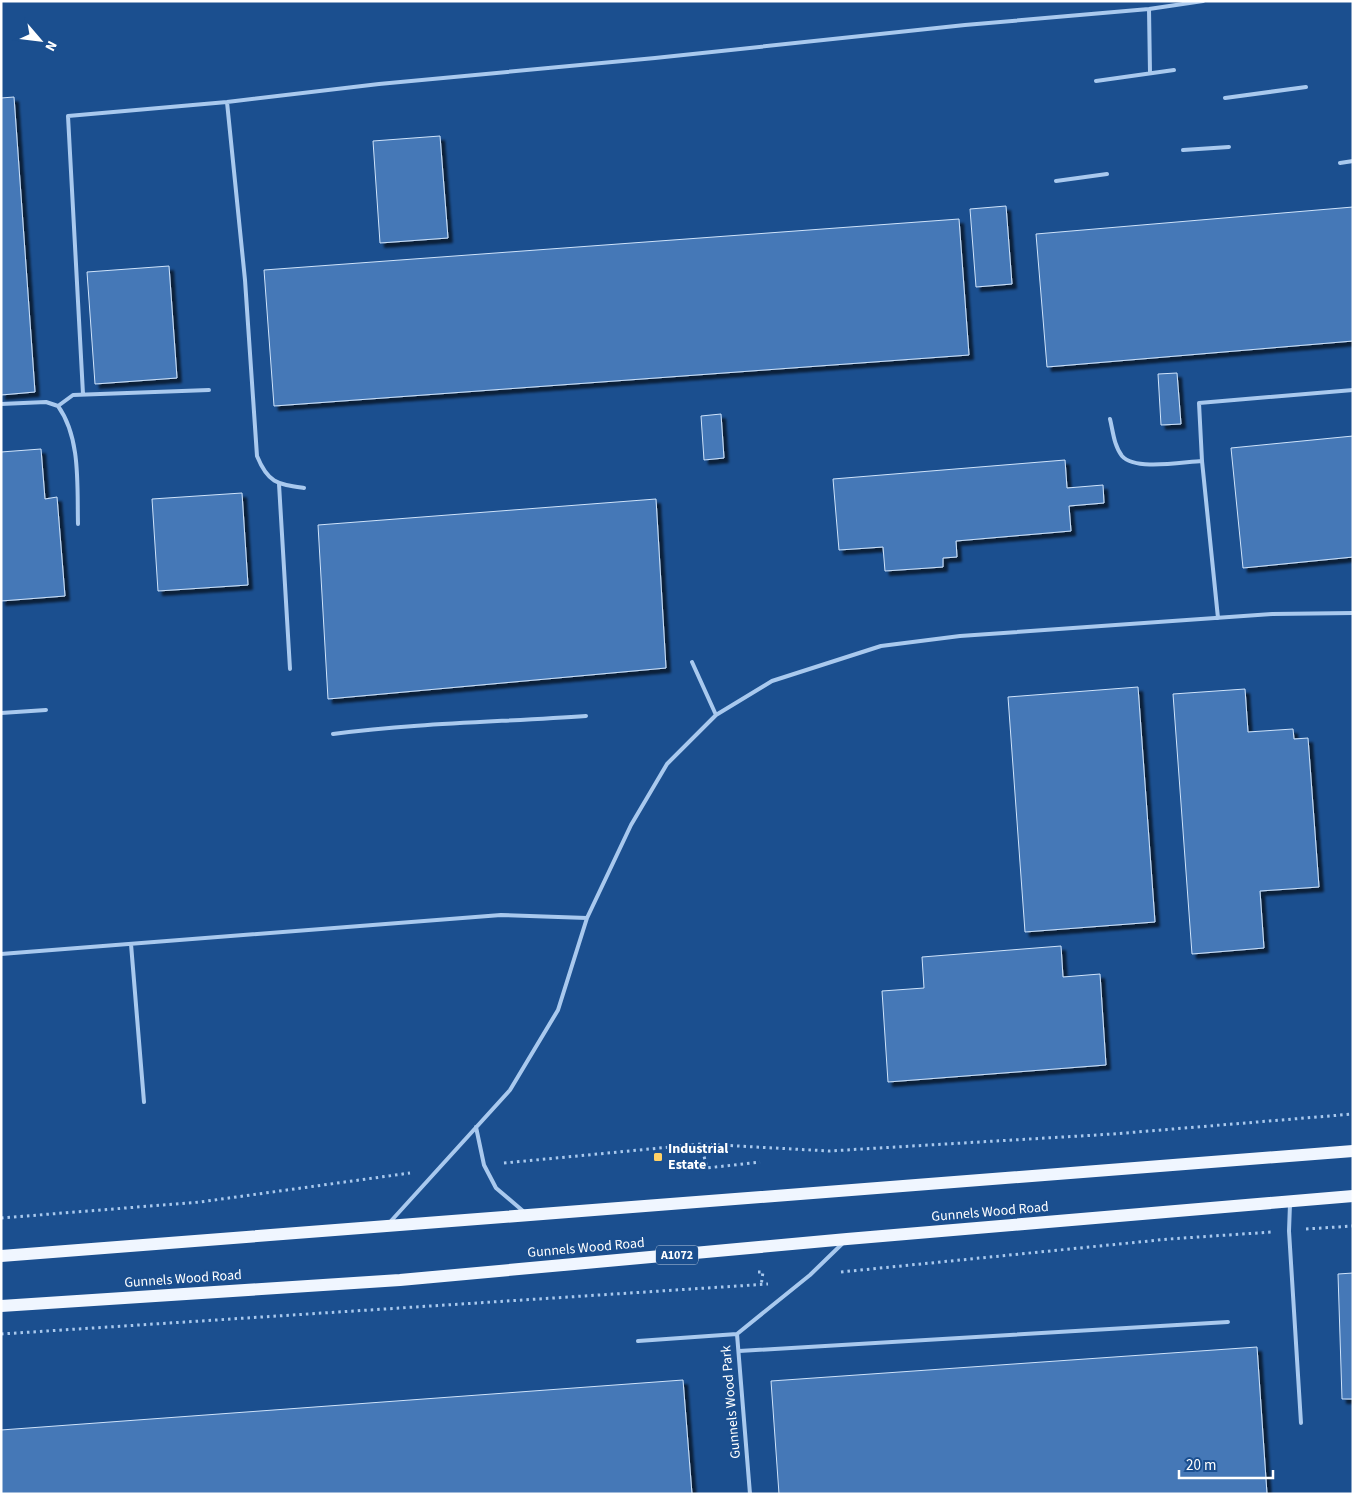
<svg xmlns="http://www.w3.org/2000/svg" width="1354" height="1495" font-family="'Source Sans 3',sans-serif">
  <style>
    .building { fill: #4478b7; stroke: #cfe3fa; filter: url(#shadow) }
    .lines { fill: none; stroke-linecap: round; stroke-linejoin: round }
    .path { stroke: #a9c9ee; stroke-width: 3; stroke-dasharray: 2.5 4; stroke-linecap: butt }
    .lane { stroke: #a9c9ee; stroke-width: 4 }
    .primary { stroke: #f0f6ff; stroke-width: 12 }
    .poi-dot { fill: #ffd166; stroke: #1b4f8f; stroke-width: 2 }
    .labels { text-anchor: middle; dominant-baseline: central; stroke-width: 4; stroke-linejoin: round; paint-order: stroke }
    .shield { fill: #1b4f8f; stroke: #bbcadd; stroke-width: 1 }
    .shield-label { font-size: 12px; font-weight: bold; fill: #fff }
    .poi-label { font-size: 14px; font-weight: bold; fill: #fff; stroke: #1b4f8f; text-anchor: start }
    .street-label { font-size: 14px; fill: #fff; stroke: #1b4f8f }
  </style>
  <defs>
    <filter id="shadow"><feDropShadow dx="4.5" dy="4.5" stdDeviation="1" flood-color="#0009"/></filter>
  </defs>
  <rect width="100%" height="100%" fill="#1b4f8f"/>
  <!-- building -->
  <path class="building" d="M 14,97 L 35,392 L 1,395 L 1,98 Z
    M 440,136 L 448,238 L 380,243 L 373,141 Z
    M 1006,206 L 1012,284 L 976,287 L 970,209 Z
    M 1353,207 L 1353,341 L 1047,367 L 1036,234 Z
    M 959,219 L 969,355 L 274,406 L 264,270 Z
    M 169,266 L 177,378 L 95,384 L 87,272 Z
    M 1177,373 L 1181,424 L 1161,425 L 1158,374 Z
    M 721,414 L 724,458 L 704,460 L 701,416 Z
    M 1353,436 L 1353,557 L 1243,568 L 1231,448 Z
    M 41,449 L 45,499 L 57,497 L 65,596 L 1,601 L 1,452 Z
    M 1065,460 L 1067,488 L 1103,485 L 1104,503 L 1069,506 L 1071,531 L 956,541 L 957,557 L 943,558 L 943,567 L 885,571 L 883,547 L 839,550 L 833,479 Z
    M 242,493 L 248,585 L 158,591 L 152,499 Z
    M 656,499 L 666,668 L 328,699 L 318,525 Z
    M 1138,687 L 1155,922 L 1025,932 L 1008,697 Z
    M 1245,689 L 1248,732 L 1293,729 L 1294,739 L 1308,738 L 1319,887 L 1260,891 L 1264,948 L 1192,954 L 1173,694 Z
    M 1061,946 L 1063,977 L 1100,974 L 1106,1065 L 888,1082 L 882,991 L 924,988 L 922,957 Z
    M 1353,1273 L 1353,1399 L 1342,1399 L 1338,1274 Z
    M 1257,1347 L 1267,1494 L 779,1494 L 771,1381 Z
    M 683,1380 L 692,1494 L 1,1494 L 1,1430 Z"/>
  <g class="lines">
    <!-- path -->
    <path class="path" d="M 701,1144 L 707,1168 L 760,1162
      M 504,1163 L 701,1144 L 829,1151 L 1113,1134 L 1353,1114
      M 1,1218 L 200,1202 L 410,1173
      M 1306,1229 L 1353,1226
      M 758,1272 L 763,1272 L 761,1286
      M 841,1272 L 1169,1239 L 1272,1232
      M 1,1334 L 768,1284"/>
    <!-- lane -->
    <path class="lane" d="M 1149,9 L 1150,73
      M 1096,81 L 1174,70
      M 1225,98 L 1306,87
      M 227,102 L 245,280 L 257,456 C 268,483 277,484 304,488
      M 1183,150 L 1229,147
      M 1340,163 L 1353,161
      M 1056,181 L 1107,174
      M 83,394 L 68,116 L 227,102 L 379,84 L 655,58 L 965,25 L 1149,9 L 1203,1
      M 1,404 L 46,402 L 58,406 L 73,395 L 209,390
      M 58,406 C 81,438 77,486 78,524
      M 1110,419 C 1113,431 1114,446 1122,456 C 1135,471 1182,462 1202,461
      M 279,484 L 290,669
      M 1218,618 L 1202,461 L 1199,403 L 1353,390
      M 692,662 L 716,715
      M 1,713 L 46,710
      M 333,734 C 417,723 501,722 586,716
      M 131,944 L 144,1102
      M 1,954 L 501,915 L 587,918
      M 476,1127 L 484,1165 L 496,1188 L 523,1211
      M 1290,1204 L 1289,1231 L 1301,1423
      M 391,1221 L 510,1090 L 558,1010 L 587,918 L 631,825 L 667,764 L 716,715 L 772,681 L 881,646 L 960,636 L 1272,614 L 1353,613
      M 737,1334 L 750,1494
      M 737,1334 L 810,1275 L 843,1243
      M 638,1341 L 737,1334
      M 739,1351 L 1228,1322"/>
    <!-- primary -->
    <path class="primary" d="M 1,1256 L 1353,1151
      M 1,1306 L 400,1280 L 847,1239 L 1353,1196"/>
  </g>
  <!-- markers -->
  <rect class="poi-dot" x="653" y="1152" width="10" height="10" rx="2.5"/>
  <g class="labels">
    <!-- shield labels -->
    <rect class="shield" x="656" y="1245.5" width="42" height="19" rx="4"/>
    <g class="shield-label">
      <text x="677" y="1255">A1072</text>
    </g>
    <!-- poi labels -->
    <g class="poi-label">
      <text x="668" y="1149">Industrial<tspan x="668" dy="16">Estate</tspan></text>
    </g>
    <!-- street labels -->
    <g class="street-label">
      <text transform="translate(990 1212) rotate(-5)">Gunnels Wood Road</text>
      <text transform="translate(586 1248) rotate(-5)">Gunnels Wood Road</text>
      <text transform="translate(183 1279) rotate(-4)">Gunnels Wood Road</text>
      <text transform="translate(731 1402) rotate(-95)">Gunnels Wood Park</text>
    </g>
  </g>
  <!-- border -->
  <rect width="1354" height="1495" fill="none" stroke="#ffffff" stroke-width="5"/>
  <!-- north arrow -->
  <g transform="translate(40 40) rotate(118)" stroke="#1b4f8f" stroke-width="4" paint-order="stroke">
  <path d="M0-4L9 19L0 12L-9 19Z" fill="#ffffff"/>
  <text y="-8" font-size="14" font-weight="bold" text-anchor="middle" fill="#ffffff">N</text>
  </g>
  <!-- scale -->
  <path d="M1179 1470v8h94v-8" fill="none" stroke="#ffffff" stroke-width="2.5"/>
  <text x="1186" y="1470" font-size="15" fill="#ffffff" stroke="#1b4f8f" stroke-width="4" paint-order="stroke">20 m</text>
</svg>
